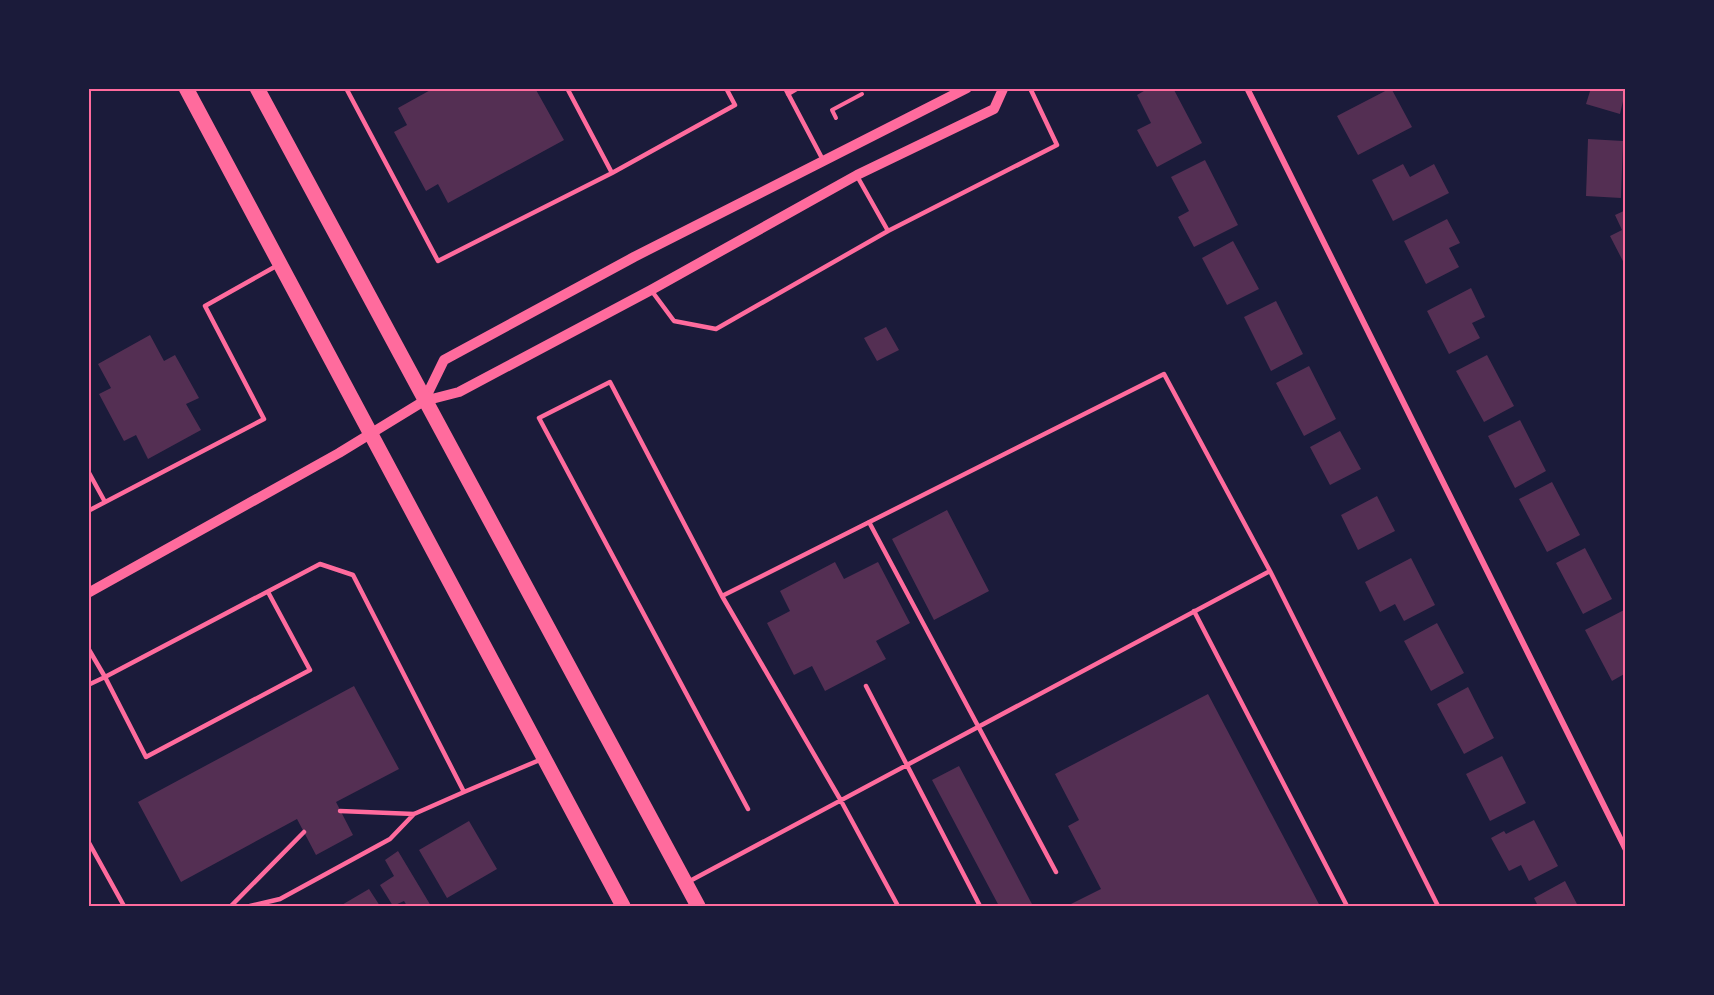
<svg xmlns="http://www.w3.org/2000/svg" width="1714" height="995" font-family="'Space Grotesk',sans-serif">
  <style>
    .building { fill: #542f53 }
    .lines { fill: none; stroke-linecap: round; stroke-linejoin: round }
    .path { stroke: #ff6b9d; stroke-width: 4 }
    .service { stroke: #ff6b9d; stroke-width: 4.5 }
    .minor { stroke: #ff6b9d; stroke-width: 6 }
    .tertiary { stroke: #ff6b9d; stroke-width: 10 }
    .primary { stroke: #ff6b9d; stroke-width: 15 }
    .neatline { fill: none; stroke: #ff6b9d; stroke-width: 2 }
  </style>
  <rect width="100%" height="100%" fill="#1b1b3a"/>
  <!-- building -->
  <path class="building" d="M 434,88 L 535,88 L 564,140 L 448,203 L 438,184 L 426,191 L 394,132 L 407,125 L 398,108 Z
    M 1149,88 L 1173,88 L 1202,143 L 1157,167 L 1137,130 L 1151,123 L 1137,95 Z
    M 1391,88 L 1412,127 L 1358,155 L 1337,116 Z
    M 1591,88 L 1626,88 L 1620,114 L 1586,104 Z
    M 1588,139 L 1623,141 L 1621,198 L 1586,196 Z
    M 1205,160 L 1238,225 L 1194,247 L 1178,217 L 1189,211 L 1171,177 Z
    M 1403,164 L 1410,177 L 1434,164 L 1449,193 L 1393,221 L 1372,180 Z
    M 1626,210 L 1626,267 L 1610,236 L 1622,230 L 1615,215 Z
    M 1447,219 L 1460,243 L 1449,248 L 1459,267 L 1426,284 L 1404,241 Z
    M 1233,241 L 1259,289 L 1227,305 L 1202,258 Z
    M 1471,288 L 1485,317 L 1472,323 L 1480,338 L 1449,354 L 1427,311 Z
    M 1276,301 L 1303,354 L 1271,371 L 1244,317 Z
    M 886,327 L 899,350 L 877,361 L 864,338 Z
    M 150,335 L 164,361 L 175,355 L 199,398 L 186,404 L 201,430 L 148,459 L 136,435 L 124,441 L 99,394 L 111,388 L 98,364 Z
    M 1487,355 L 1514,406 L 1484,422 L 1456,371 Z
    M 1309,366 L 1336,419 L 1304,436 L 1276,383 Z
    M 1520,420 L 1546,471 L 1515,488 L 1488,436 Z
    M 1340,431 L 1361,469 L 1330,485 L 1310,447 Z
    M 1552,482 L 1580,535 L 1547,552 L 1519,499 Z
    M 1377,496 L 1395,531 L 1358,550 L 1341,515 Z
    M 947,510 L 989,591 L 934,620 L 892,539 Z
    M 1585,548 L 1612,599 L 1583,614 L 1556,563 Z
    M 1411,558 L 1435,605 L 1404,621 L 1395,604 L 1380,612 L 1365,582 Z
    M 835,562 L 844,579 L 878,562 L 910,623 L 876,641 L 886,659 L 825,691 L 812,666 L 794,675 L 767,623 L 790,611 L 780,591 Z
    M 1626,609 L 1626,673 L 1612,681 L 1585,630 Z
    M 1437,623 L 1464,673 L 1431,691 L 1404,641 Z
    M 354,686 L 399,769 L 336,802 L 353,835 L 316,855 L 297,819 L 181,882 L 138,802 Z
    M 1468,687 L 1494,738 L 1464,754 L 1437,704 Z
    M 1208,694 L 1320,906 L 1067,906 L 1101,889 L 1068,826 L 1079,820 L 1055,774 Z
    M 1502,756 L 1526,803 L 1490,821 L 1466,774 Z
    M 959,766 L 1033,906 L 999,906 L 932,780 Z
    M 1534,820 L 1558,866 L 1529,881 L 1521,865 L 1509,871 L 1491,838 L 1504,831 L 1506,834 Z
    M 469,821 L 497,869 L 447,898 L 419,850 Z
    M 398,851 L 431,906 L 407,906 L 404,901 L 393,906 L 380,885 L 394,876 L 385,860 Z
    M 1565,881 L 1578,906 L 1538,906 L 1534,898 Z
    M 369,889 L 380,906 L 340,906 Z"/>
  <g class="lines">
    <!-- path -->
    <path class="path" d="M 836,118 L 832,110 L 862,94"/>
    <!-- service -->
    <path class="service" d="M 346,88 L 438,261 L 612,173 L 567,88
      M 785,88 L 823,160
      M 788,94 L 798,88
      M 612,173 L 735,105 L 726,88
      M 857,176 L 888,231
      M 651,290 L 674,321 L 716,329 L 888,231 L 1057,145 L 1030,88
      M 88,471 L 105,502
      M 88,511 L 264,419 L 205,306 L 278,265
      M 869,522 L 1056,872
      M 1270,571 L 1438,906
      M 722,596 L 610,382 L 539,418 L 748,809
      M 1194,611 L 1347,906
      M 88,648 L 105,677 L 320,564 L 353,575 L 464,792 L 542,759
      M 88,685 L 105,677 L 146,757 L 310,670 L 268,592
      M 866,686 L 980,906
      M 340,811 L 414,814 L 464,792
      M 88,841 L 124,906
      M 688,882 L 1270,571 L 1164,374 L 722,596 L 840,799 L 898,906
      M 231,906 L 304,832
      M 250,906 L 280,899 L 390,839 L 414,814"/>
    <!-- minor -->
    <path class="minor" d="M 1247,88 L 1626,850"/>
    <!-- tertiary -->
    <path class="tertiary" d="M 424,401 L 444,360 L 634,257 L 967,88
      M 88,593 L 339,453 L 424,401 L 459,392 L 651,290 L 857,175 L 994,109 L 1003,89"/>
    <!-- primary -->
    <path class="primary" d="M 186,88 L 623,906
      M 257,88 L 698,906"/>
  </g>
  <!-- border -->
  <rect width="1714" height="995" fill="none" stroke="#1b1b3a" stroke-width="180"/>
  <rect x="90" y="90" width="1534" height="815" class="neatline"/>
</svg>
